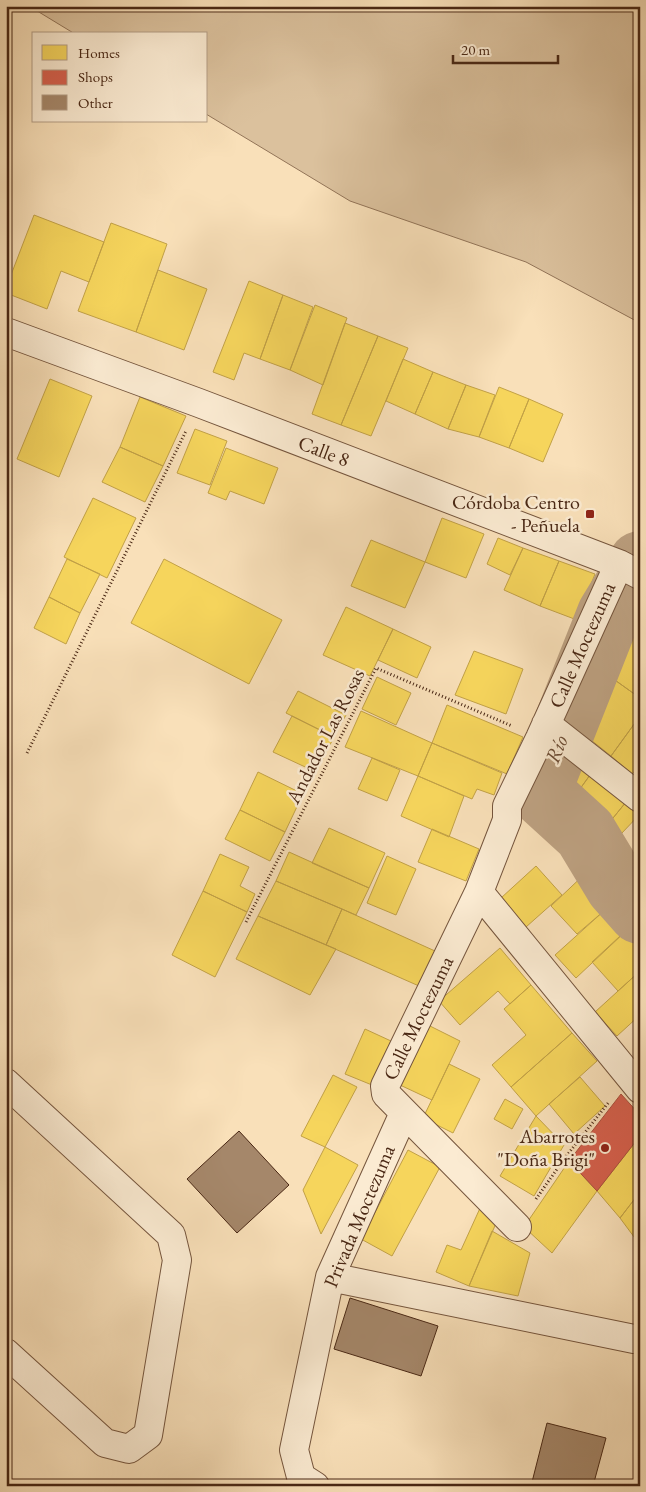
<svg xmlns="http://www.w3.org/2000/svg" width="646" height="1492" font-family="'EB Garamond',serif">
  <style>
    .green { fill: #dbc19d; stroke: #927458 }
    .homes { fill: #f6d55c; stroke: #c2a146 }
    .shops { fill: #d6604d; stroke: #ac4f3c }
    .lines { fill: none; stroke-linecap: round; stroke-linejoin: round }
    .river { stroke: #bda181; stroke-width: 64 }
    .building { fill: #a5876a; stroke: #492714 }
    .street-casing { stroke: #75553d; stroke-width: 30 }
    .path { stroke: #492714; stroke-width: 3; stroke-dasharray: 1 2.5; stroke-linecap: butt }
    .street { stroke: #fbebd2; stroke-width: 28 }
    .poi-dot { fill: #8f2418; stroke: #fbebd2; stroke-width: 2 }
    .labels { text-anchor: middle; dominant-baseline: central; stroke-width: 5; stroke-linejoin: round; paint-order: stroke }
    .street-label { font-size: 20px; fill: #492714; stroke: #fbebd2 }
    .poi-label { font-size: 20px; fill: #492714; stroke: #fbebd2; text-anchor: end }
    .water-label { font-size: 21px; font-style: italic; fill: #6c4c35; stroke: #fbebd2 }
  </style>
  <rect width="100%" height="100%" fill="#f9e0b9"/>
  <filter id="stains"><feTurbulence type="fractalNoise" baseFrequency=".004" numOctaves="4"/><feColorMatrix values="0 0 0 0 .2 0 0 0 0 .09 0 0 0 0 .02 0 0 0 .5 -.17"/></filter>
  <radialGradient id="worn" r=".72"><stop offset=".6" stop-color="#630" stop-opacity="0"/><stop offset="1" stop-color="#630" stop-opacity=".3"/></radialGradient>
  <!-- green -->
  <path class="green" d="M 29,6 L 640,6 L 640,323 L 526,262 L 350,201 L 206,114 L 206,34 L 75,34 Z"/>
  <!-- homes -->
  <path class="homes" d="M 34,215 L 104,242 L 89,282 L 61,271 L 47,309 L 6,293 L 6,288 Z
    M 111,223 L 167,244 L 136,332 L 78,311 Z
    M 158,270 L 207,289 L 184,350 L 136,332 Z
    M 249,281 L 283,295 L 260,359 L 244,353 L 234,380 L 213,372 Z
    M 283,295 L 313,307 L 290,370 L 260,359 Z
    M 315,305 L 347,318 L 323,385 L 290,370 Z
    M 345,323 L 378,336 L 341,425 L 312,414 Z
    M 378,336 L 408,348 L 371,436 L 341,425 Z
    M 403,359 L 433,372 L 415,414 L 386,401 Z
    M 433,372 L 466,385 L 448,429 L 415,414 Z
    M 50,379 L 92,396 L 59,477 L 17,459 Z
    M 466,385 L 495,395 L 479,437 L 448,429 Z
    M 499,387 L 529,399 L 509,448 L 479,437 Z
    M 140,397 L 186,416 L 163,466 L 120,447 Z
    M 529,399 L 563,414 L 543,462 L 509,448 Z
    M 195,429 L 227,441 L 210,485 L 177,473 Z
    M 120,447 L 163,466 L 145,502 L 102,482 Z
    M 226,448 L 278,468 L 264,504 L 230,491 L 226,500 L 208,493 Z
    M 93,498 L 136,518 L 107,578 L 64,557 Z
    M 442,518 L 484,534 L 466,578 L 425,562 Z
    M 498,538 L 523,548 L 510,575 L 487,564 Z
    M 371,540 L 425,562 L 405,608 L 351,586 Z
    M 523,548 L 559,561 L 540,606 L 504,590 Z
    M 67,559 L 100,574 L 80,613 L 49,597 Z
    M 164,559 L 282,620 L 249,684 L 131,623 Z
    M 559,561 L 595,574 L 577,620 L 540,606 Z
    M 49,597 L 80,613 L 66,644 L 34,628 Z
    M 346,607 L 393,629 L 370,676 L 323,655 Z
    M 640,627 L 640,698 L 605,673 Z
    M 393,629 L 431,647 L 417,678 L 378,660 Z
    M 474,651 L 523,669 L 506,714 L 455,695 Z
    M 605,673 L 640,698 L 640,716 L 611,756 L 581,732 Z
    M 377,677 L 411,693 L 396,725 L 362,709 Z
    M 298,691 L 346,715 L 334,737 L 286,713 Z
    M 447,705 L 523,737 L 507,774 L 432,743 Z
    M 361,711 L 432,743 L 418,776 L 345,747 Z
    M 292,716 L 334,737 L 316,772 L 273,752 Z
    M 640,716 L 640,766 L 632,774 L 611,756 Z
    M 432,743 L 502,773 L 494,795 L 477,789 L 472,799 L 418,776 Z
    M 372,758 L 400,770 L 387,801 L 358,789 Z
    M 570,762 L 590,775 L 577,793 L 561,780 Z
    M 258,772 L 303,794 L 285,832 L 240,810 Z
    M 590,775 L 626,802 L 609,823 L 577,793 Z
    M 418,776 L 464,796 L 449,837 L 401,816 Z
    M 626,802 L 640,814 L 621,834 L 609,823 Z
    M 240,810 L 285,832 L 270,861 L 225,839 Z
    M 329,828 L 385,853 L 369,888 L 312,863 Z
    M 432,829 L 479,849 L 466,881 L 418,862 Z
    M 289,852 L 369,888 L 356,915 L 276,881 Z
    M 220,854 L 249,867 L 240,886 L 255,894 L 247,912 L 203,891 Z
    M 387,856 L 416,869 L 396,915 L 367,903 Z
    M 536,866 L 562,895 L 526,927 L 501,898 Z
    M 590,869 L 601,881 L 589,892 L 605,910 L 577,934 L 551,906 Z
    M 276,881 L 342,909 L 326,945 L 258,916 Z
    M 203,891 L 247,912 L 215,977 L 172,955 Z
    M 342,909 L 435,951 L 419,986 L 326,945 Z
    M 605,910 L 625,932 L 576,978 L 555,955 Z
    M 258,916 L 336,949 L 310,995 L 236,959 Z
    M 633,924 L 640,931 L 640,971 L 618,991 L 592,962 Z
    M 500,948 L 531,985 L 510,1004 L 498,991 L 460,1025 L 439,1001 Z
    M 640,971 L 640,1015 L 617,1036 L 595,1012 Z
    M 531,985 L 572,1033 L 511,1087 L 492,1065 L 526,1035 L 504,1009 Z
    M 428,1025 L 460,1041 L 432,1100 L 400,1085 Z
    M 365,1029 L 391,1041 L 372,1085 L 345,1074 Z
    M 572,1033 L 597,1061 L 536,1116 L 511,1087 Z
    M 449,1064 L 480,1079 L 453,1133 L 423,1118 Z
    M 333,1075 L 357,1087 L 325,1147 L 301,1136 Z
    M 580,1077 L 605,1106 L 574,1134 L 549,1104 Z
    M 505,1099 L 523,1109 L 512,1129 L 494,1119 Z
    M 536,1116 L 564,1145 L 534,1196 L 500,1176 Z
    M 640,1136 L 640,1192 L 620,1218 L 597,1191 Z
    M 325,1147 L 358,1165 L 321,1234 L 303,1190 Z
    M 408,1150 L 440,1167 L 392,1256 L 361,1239 Z
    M 569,1161 L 597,1191 L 552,1253 L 524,1227 Z
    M 640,1192 L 640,1245 L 620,1218 Z
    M 481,1206 L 497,1221 L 469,1286 L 436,1272 L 447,1245 L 461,1250 Z
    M 492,1231 L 530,1253 L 518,1296 L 469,1286 Z"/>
  <!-- shops -->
  <path class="shops" d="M 621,1094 L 640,1115 L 640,1136 L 597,1191 L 569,1161 Z"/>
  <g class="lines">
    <!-- river -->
    <path class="river" d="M 640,563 L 609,614 L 539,791 L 585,833 L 617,886 L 640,912"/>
  </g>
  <!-- building -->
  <path class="building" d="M 239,1131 L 289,1185 L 237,1233 L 187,1179 Z
    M 350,1298 L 438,1326 L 421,1376 L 334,1349 Z
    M 547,1423 L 606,1438 L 593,1486 L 531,1486 Z"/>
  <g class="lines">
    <defs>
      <path id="street" d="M 6,332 L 199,403 L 619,564 L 640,575
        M 546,724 L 640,798
        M 479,892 L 640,1089
        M 6,1083 L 171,1235 L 177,1260 L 148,1435 L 129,1449 L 105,1443 L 6,1353
        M 517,1227 L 386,1094 L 385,1086 L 479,892 L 507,820 L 507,806 L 540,738 L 619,564
        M 330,1277 L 634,1339
        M 315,1486 L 301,1477 L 294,1450 L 330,1277 L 404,1113"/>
    </defs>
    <!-- street casing -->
    <use href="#street" class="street-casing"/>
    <!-- path -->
    <path class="path" d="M 27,753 L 186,431
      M 246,922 L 376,668 L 512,726
      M 536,1199 L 564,1159 L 609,1102"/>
    <!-- street -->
    <use href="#street" class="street"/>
  </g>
  <!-- markers -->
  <g class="poi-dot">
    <rect x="585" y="509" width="10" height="10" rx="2.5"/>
    <circle cx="605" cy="1148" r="5"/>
  </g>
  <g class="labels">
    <!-- street labels -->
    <g class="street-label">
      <text transform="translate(324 451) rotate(21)">Calle 8</text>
      <text transform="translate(582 645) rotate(-66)">Calle Moctezuma</text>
      <text transform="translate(325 736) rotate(-63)">Andador Las Rosas</text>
      <text transform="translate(418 1018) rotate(-64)">Calle Moctezuma</text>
      <text transform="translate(359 1216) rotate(-67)">Privada Moctezuma</text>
    </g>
    <!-- poi labels -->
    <g class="poi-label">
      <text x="580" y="502">Córdoba Centro<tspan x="580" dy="23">- Peñuela</tspan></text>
      <text x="595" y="1136">Abarrotes<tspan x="595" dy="23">"Doña Brigi"</tspan></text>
    </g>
    <!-- water labels -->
    <g class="water-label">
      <text transform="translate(556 749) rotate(-68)">Río</text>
    </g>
  </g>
  <!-- margin -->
  <rect width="646" height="1492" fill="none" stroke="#f9e0b9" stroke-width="25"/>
  <rect x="8" y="8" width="631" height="1477" fill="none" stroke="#492714" stroke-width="2.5"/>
  <rect x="12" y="12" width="621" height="1467" fill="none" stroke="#492714"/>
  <!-- legend -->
  <rect x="32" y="32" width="175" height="90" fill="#fbebd2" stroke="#b49d86"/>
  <rect x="42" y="45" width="25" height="15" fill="#f6d55c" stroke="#b49d86"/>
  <text x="78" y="58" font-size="15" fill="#492714">Homes</text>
  <rect x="42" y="70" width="25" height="15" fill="#d6604d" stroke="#b49d86"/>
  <text x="78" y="82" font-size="15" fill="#492714">Shops</text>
  <rect x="42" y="95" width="25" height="15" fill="#a5876a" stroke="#b49d86"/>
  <text x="78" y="108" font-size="15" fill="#492714">Other</text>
  <!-- scale -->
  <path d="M453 55v8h105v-8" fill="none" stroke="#492714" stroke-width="2.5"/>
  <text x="461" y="55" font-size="15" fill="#492714" stroke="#fbebd2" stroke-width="4" paint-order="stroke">20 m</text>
  <rect width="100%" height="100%" filter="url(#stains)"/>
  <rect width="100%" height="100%" fill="url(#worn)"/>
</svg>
